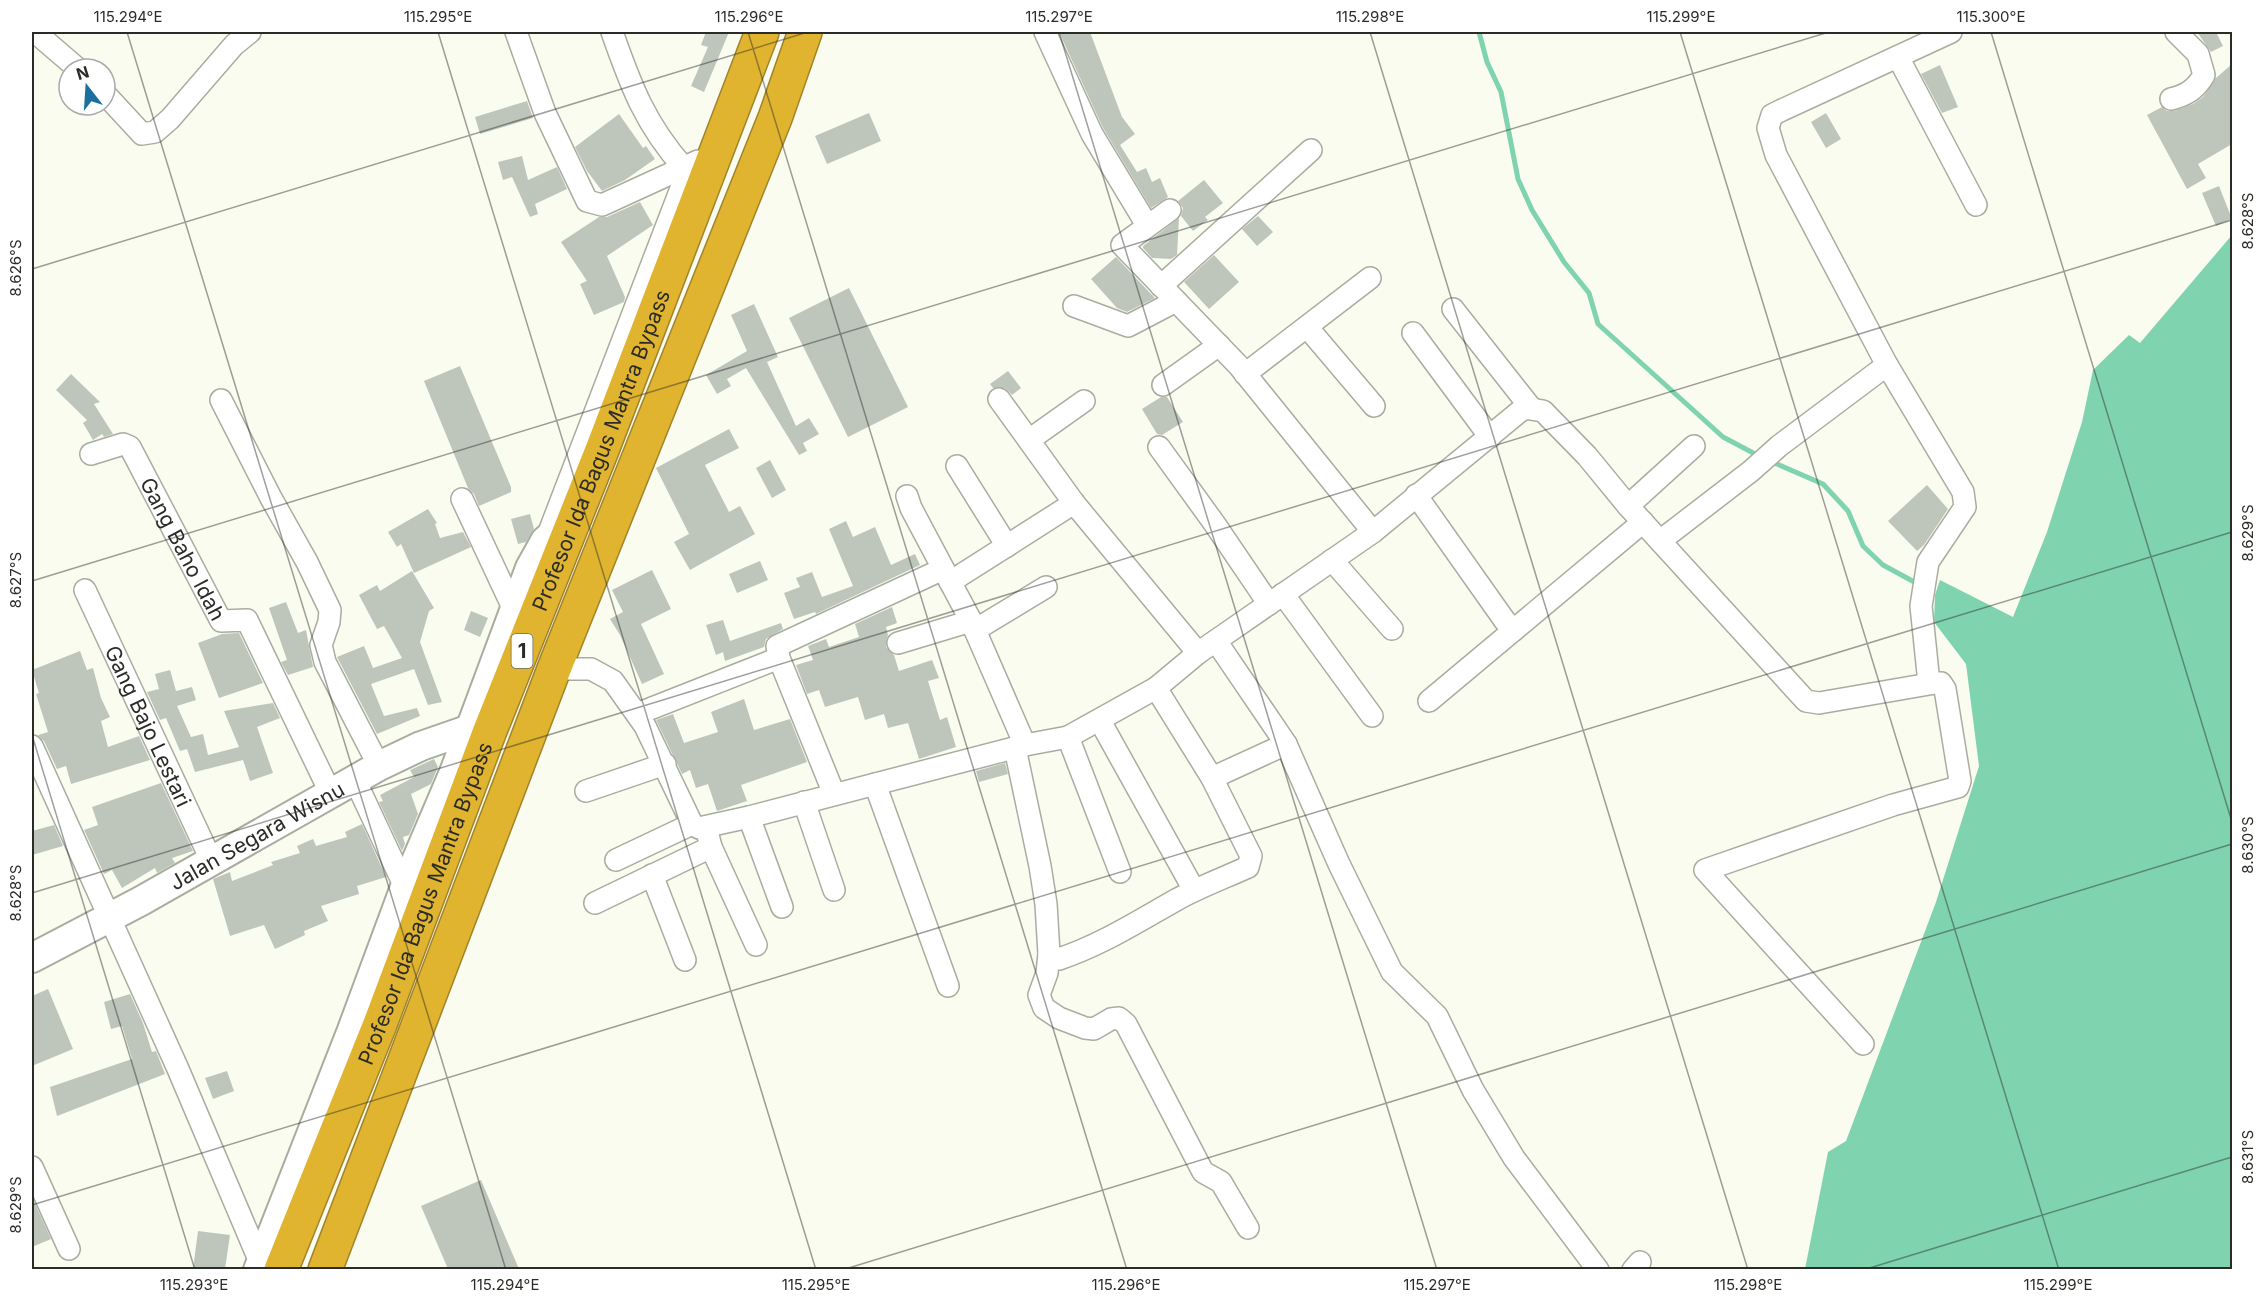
<svg xmlns="http://www.w3.org/2000/svg" width="2264" height="1301" font-family="Inter,sans-serif">
  <style>
    .water { fill: #7fd4af }
    .lines { fill: none; stroke-linecap: round; stroke-linejoin: round }
    .stream { stroke: #7fd4af; stroke-width: 5 }
    .building { fill: #bec6bc }
    .street-casing { stroke: #aaaca0; stroke-width: 24 }
    .secondary-casing { stroke: #aaaca0; stroke-width: 32 }
    .highway-casing { stroke: #a1842c; stroke-width: 36 }
    .street { stroke: #fff; stroke-width: 21 }
    .secondary { stroke: #fff; stroke-width: 28 }
    .highway { stroke: #e0b42f; stroke-width: 33 }
    .ticks { fill: none; stroke: #2b2c27; stroke-width: 1.5; stroke-opacity: 0.45 }
    .labels { text-anchor: middle; dominant-baseline: central; stroke-width: 4.5; stroke-linejoin: round; paint-order: stroke }
    .shield { fill: #fff; stroke: #6b6b68; stroke-width: 1.5 }
    .shield-label { font-size: 20px; font-weight: bold; fill: #2b2c27 }
    .street-label { font-size: 21px; fill: #2b2c27; stroke: #fff }
    .neatline { fill: none; stroke: #2b2c27; stroke-width: 2 }
    .ticks-label { font-size: 15px; text-anchor: middle; fill: #2b2c27 }
  </style>
  <rect width="100%" height="100%" fill="#fafcf0"/>
  <!-- water -->
  <path class="water" d="M 2232,235 L 2232,1269 L 1805,1269 L 1828,1152 L 1846,1141 L 1936,902 L 1979,766 L 1966,664 L 1934,622 L 1935,595 L 1940,580 L 2013,617 L 2047,532 L 2082,422 L 2093,370 L 2129,335 L 2140,343 Z"/>
  <g class="lines">
    <!-- stream -->
    <path class="stream" d="M 1479,32 L 1487,62 L 1501,92 L 1518,179 L 1532,210 L 1564,262 L 1589,293 L 1598,324 L 1723,437 L 1759,456
      M 1770,461 L 1823,484 L 1848,511 L 1863,546 L 1883,565 L 1918,584"/>
  </g>
  <!-- building -->
  <path class="building" d="M 706,32 L 729,32 L 704,92 L 691,86 L 708,47 L 701,45 Z
    M 1059,32 L 1090,32 L 1122,117 L 1135,134 L 1120,145 L 1137,172 L 1146,168 L 1152,182 L 1160,178 L 1168,197 L 1151,208 L 1103,128 Z
    M 2197,32 L 2216,32 L 2223,46 L 2211,52 Z
    M 2232,64 L 2232,144 L 2198,164 L 2206,178 L 2187,189 L 2147,115 L 2162,107 L 2167,111 L 2174,111 L 2193,104 L 2203,97 L 2216,78 Z
    M 1940,65 L 1958,107 L 1942,113 L 1921,74 Z
    M 527,101 L 533,118 L 480,134 L 475,117 Z
    M 869,113 L 881,141 L 827,164 L 815,136 Z
    M 1826,113 L 1841,139 L 1826,148 L 1811,122 Z
    M 619,114 L 643,148 L 646,146 L 655,159 L 625,180 L 602,191 L 587,171 L 575,147 Z
    M 522,156 L 528,180 L 557,167 L 567,189 L 535,204 L 538,214 L 530,217 L 512,177 L 503,180 L 498,162 Z
    M 1204,180 L 1223,203 L 1205,217 L 1208,220 L 1193,231 L 1181,216 L 1183,208 L 1178,201 Z
    M 2219,186 L 2232,219 L 2216,226 L 2202,193 Z
    M 640,202 L 653,225 L 607,256 L 625,297 L 624,302 L 594,315 L 580,284 L 587,281 L 561,242 L 599,217 L 607,217 Z
    M 1258,216 L 1273,232 L 1257,246 L 1242,229 Z
    M 1179,218 L 1177,255 L 1171,259 L 1152,258 L 1143,248 L 1143,246 Z
    M 1214,255 L 1239,282 L 1209,309 L 1184,282 Z
    M 1116,257 L 1152,295 L 1155,298 L 1127,312 L 1117,308 L 1091,279 Z
    M 849,288 L 908,407 L 848,437 L 789,318 Z
    M 754,304 L 778,357 L 767,362 L 796,426 L 809,418 L 819,434 L 803,443 L 807,451 L 799,455 L 746,368 L 727,379 L 731,386 L 717,394 L 706,375 L 747,351 L 731,315 Z
    M 460,366 L 511,487 L 511,492 L 479,506 L 474,494 L 468,488 L 424,381 Z
    M 1008,371 L 1021,388 L 1012,395 L 1005,388 L 993,388 L 990,384 Z
    M 71,374 L 100,402 L 94,404 L 113,434 L 104,437 L 102,434 L 93,440 L 83,423 L 87,420 L 56,390 Z
    M 1161,397 L 1167,397 L 1183,422 L 1162,435 L 1157,434 L 1142,409 Z
    M 729,429 L 739,448 L 705,465 L 729,512 L 740,506 L 755,534 L 690,570 L 674,542 L 689,534 L 656,468 Z
    M 770,460 L 786,490 L 772,498 L 756,468 Z
    M 1927,485 L 1948,509 L 1924,545 L 1917,551 L 1888,521 Z
    M 428,509 L 437,523 L 435,524 L 440,538 L 463,532 L 471,547 L 414,573 L 401,544 L 397,547 L 388,532 Z
    M 530,514 L 534,529 L 526,542 L 518,544 L 511,519 Z
    M 846,521 L 853,537 L 875,527 L 891,565 L 915,554 L 920,565 L 816,614 L 815,612 L 794,619 L 784,593 L 800,587 L 796,578 L 812,572 L 822,597 L 853,586 L 829,529 Z
    M 760,561 L 768,580 L 737,593 L 729,574 Z
    M 652,570 L 671,609 L 641,624 L 664,674 L 642,684 L 620,635 L 610,619 L 623,612 L 612,590 Z
    M 412,571 L 434,608 L 429,611 L 420,642 L 442,702 L 428,705 L 414,669 L 371,684 L 384,716 L 417,708 L 420,716 L 377,734 L 337,657 L 364,646 L 373,668 L 402,658 L 384,626 L 377,629 L 359,595 L 377,585 L 380,591 Z
    M 286,602 L 298,633 L 306,630 L 313,667 L 288,675 L 281,662 L 287,660 L 269,608 Z
    M 892,607 L 897,623 L 886,627 L 888,635 L 886,641 L 886,647 L 894,655 L 899,671 L 932,660 L 939,678 L 928,681 L 940,720 L 947,717 L 956,747 L 919,759 L 908,723 L 888,728 L 884,714 L 865,720 L 858,697 L 825,707 L 819,690 L 807,694 L 796,665 L 813,660 L 808,646 L 826,639 L 829,647 L 859,637 L 855,624 Z
    M 471,611 L 488,618 L 480,637 L 464,630 Z
    M 723,620 L 730,641 L 781,623 L 783,629 L 766,639 L 764,647 L 725,661 L 723,652 L 716,655 L 706,625 Z
    M 239,633 L 263,683 L 219,698 L 198,643 L 222,634 Z
    M 80,651 L 87,670 L 93,668 L 101,698 L 110,717 L 101,721 L 108,747 L 139,736 L 150,760 L 71,784 L 66,766 L 57,769 L 44,741 L 38,735 L 48,732 L 36,694 L 39,693 L 32,670 Z
    M 170,670 L 176,691 L 192,687 L 196,700 L 177,706 L 191,737 L 203,734 L 208,755 L 239,747 L 224,711 L 273,703 L 280,718 L 257,727 L 273,773 L 250,781 L 243,760 L 195,772 L 187,749 L 180,751 L 166,718 L 160,720 L 147,692 L 159,689 L 155,674 Z
    M 744,699 L 754,730 L 790,719 L 807,762 L 741,785 L 747,801 L 717,811 L 708,784 L 696,788 L 690,770 L 682,774 L 656,720 L 673,714 L 684,743 L 718,732 L 711,712 Z
    M 434,759 L 438,767 L 431,784 L 411,794 L 418,814 L 409,835 L 403,837 L 405,844 L 402,851 L 379,802 L 383,801 L 380,795 L 414,777 L 410,770 Z
    M 1005,763 L 1008,774 L 979,782 L 976,771 Z
    M 161,783 L 193,851 L 172,858 L 175,863 L 157,873 L 155,868 L 122,888 L 112,870 L 104,874 L 86,834 L 84,830 L 98,825 L 92,807 Z
    M 362,824 L 386,877 L 357,886 L 359,894 L 321,906 L 328,921 L 304,931 L 305,935 L 275,949 L 264,925 L 230,936 L 213,879 L 230,872 L 232,881 L 273,865 L 271,862 L 300,853 L 297,846 L 313,839 L 316,846 L 347,837 L 345,832 Z
    M 54,825 L 63,846 L 32,855 L 32,831 Z
    M 48,989 L 73,1049 L 32,1066 L 32,996 Z
    M 130,994 L 143,1023 L 152,1052 L 156,1051 L 165,1074 L 57,1116 L 50,1087 L 132,1059 L 122,1026 L 111,1029 L 104,1002 Z
    M 227,1071 L 234,1091 L 213,1099 L 205,1078 Z
    M 481,1180 L 519,1269 L 448,1269 L 421,1206 Z
    M 32,1197 L 51,1239 L 32,1247 Z
    M 198,1231 L 230,1235 L 225,1269 L 193,1269 Z"/>
  <g class="lines">
    <defs>
      <g id="street">
        <path d="M 35,32 L 78,69"/>
        <path d="M 516,32 L 545,113 L 587,201 L 602,205 L 698,161"/>
        <path d="M 612,32 C 631,86 645,124 684,168"/>
        <path d="M 1045,32 L 1092,134 L 1147,225"/>
        <path d="M 1898,57 L 1976,205"/>
        <path d="M 105,94 L 142,134 L 155,132 L 170,119 L 234,45 L 250,32"/>
        <path d="M 2171,99 C 2187,95 2196,89 2204,75 L 2198,54 L 2176,32"/>
        <path d="M 1170,210 L 1122,245 L 1239,366 L 1373,532"/>
        <path d="M 1161,286 L 1311,150"/>
        <path d="M 1074,306 L 1128,326 L 1176,301"/>
        <path d="M 1453,309 L 1531,408"/>
        <path d="M 1307,327 L 1374,406"/>
        <path d="M 1413,333 L 1490,437"/>
        <path d="M 1245,374 L 1370,278"/>
        <path d="M 1163,385 L 1219,345"/>
        <path d="M 999,399 L 1074,503 L 1198,653"/>
        <path d="M 221,400 L 271,498 L 307,562 L 330,610 L 329,622 L 321,645 L 325,662 L 379,766"/>
        <path d="M 1029,440 L 1084,401"/>
        <path d="M 1159,447 L 1214,523 L 1269,604"/>
        <path id="s1" d="M 91,454 L 123,444 L 130,447 L 221,621 L 247,620 L 330,792"/>
        <path d="M 957,466 L 1007,546"/>
        <path d="M 1416,495 L 1505,621 L 1514,630"/>
        <path d="M 907,496 L 911,508 L 971,621 L 1025,745"/>
        <path d="M 462,499 L 515,612"/>
        <path d="M 1628,506 L 1694,446"/>
        <path d="M 546,540 L 690,165"/>
        <path d="M 1660,541 L 1751,471 L 1779,446 L 1887,365"/>
        <path d="M 1332,560 L 1392,629"/>
        <path d="M 950,582 L 1074,503"/>
        <path id="s2" d="M 85,590 L 212,862"/>
        <path d="M 1283,594 L 1372,716"/>
        <path d="M 975,630 L 1046,587"/>
        <path d="M 1216,641 L 1286,744 L 1339,864 L 1392,972 L 1437,1016 L 1473,1090 L 1514,1158 L 1598,1270"/>
        <path d="M 898,643 L 971,621"/>
        <path d="M 554,669 L 591,669 L 613,681 L 645,726 L 692,824 L 699,828 L 749,817 L 1025,745 L 1068,737 L 1156,688 L 1198,653 L 1373,532 L 1519,412 L 1525,408 L 1543,411 L 1587,456 L 1628,506 L 1806,701 L 1819,703 L 1935,683 L 1941,683 L 1945,689 L 1960,781 L 1958,787 L 1893,805 L 1705,870 L 1863,1044"/>
        <path d="M 1929,683 L 1921,606 L 1928,562 L 1965,507 L 1963,492 L 1887,365 L 1776,155 L 1768,128 L 1772,115 L 1782,110 L 1951,32"/>
        <path d="M 1429,701 L 1643,522"/>
        <path d="M 637,714 L 779,658"/>
        <path d="M 1100,721 L 1194,890"/>
        <path d="M 1068,737 L 1120,872"/>
        <path d="M 32,746 L 178,1069 L 263,1269"/>
        <path d="M 1015,748 L 1040,866 L 1046,904 L 1049,954 L 1047,973 L 1039,995 L 1044,1008 L 1059,1018 L 1085,1028 L 1094,1029 L 1111,1019 L 1119,1018 L 1126,1024 L 1203,1172 L 1221,1182 L 1248,1228"/>
        <path d="M 1212,778 L 1286,744"/>
        <path d="M 355,780 L 405,887"/>
        <path d="M 875,784 L 948,986"/>
        <path d="M 586,791 L 665,764"/>
        <path d="M 834,794 L 779,658 L 777,646 L 943,569"/>
        <path d="M 804,802 L 834,890"/>
        <path d="M 749,817 L 782,907"/>
        <path d="M 711,847 L 756,945"/>
        <path d="M 616,860 L 692,824"/>
        <path d="M 652,875 L 685,960"/>
        <path d="M 595,903 L 711,847 L 706,827"/>
        <path d="M 1049,954 L 1059,959 C 1101,945 1137,922 1176,900 C 1199,887 1224,878 1248,867 L 1251,856 L 1212,778 L 1156,688"/>
        <path d="M 32,1167 L 69,1249"/>
        <path d="M 1633,1270 L 1640,1262"/>
      </g>
      <g id="secondary">
        <path id="s3" d="M 32,958 L 141,901 L 379,766 L 421,746 L 470,729 L 484,732"/>
        <path d="M 258,1270 L 352,1030 L 405,887 L 455,770 L 530,568 L 545,541 L 577,514"/>
      </g>
      <g id="highway">
        <path id="s4" d="M 281,1270 L 380,1024 L 489,733 L 602,450 L 762,32"/>
        <path d="M 325,1270 L 554,669 L 775,118 L 805,32"/>
      </g>
    </defs>
    <!-- street casing -->
    <use href="#street" class="street-casing"/>
    <!-- secondary casing -->
    <use href="#secondary" class="secondary-casing"/>
    <!-- highway casing -->
    <use href="#highway" class="highway-casing"/>
    <!-- street -->
    <use href="#street" class="street"/>
    <!-- secondary -->
    <use href="#secondary" class="secondary"/>
    <!-- highway -->
    <use href="#highway" class="highway"/>
  </g>
  <!-- ticks -->
  <path class="ticks" d="M 127,32 L 506,1270M 438,32 L 816,1270M 748,32 L 1127,1270M 1059,32 L 1437,1270M 1370,32 L 1748,1270M 1680,32 L 2059,1270M 1991,32 L 2232,822M 32,269 L 808,32M 32,581 L 1829,32M 32,735 L 195,1270M 32,893 L 2232,220M 32,1205 L 2232,532M 842,1270 L 2232,844M 1863,1270 L 2232,1157"/>
  <g class="labels">
    <!-- shield labels -->
    <rect class="shield" x="511.5" y="634" width="21" height="34" rx="4.5"/>
    <g class="shield-label">
      <text x="522" y="651">1</text>
    </g>
    <!-- street labels -->
    <g class="street-label">
      <text stroke="none"><textPath href="#s4" startOffset="880">Profesor Ida Bagus Mantra Bypass</textPath></text>
      <text stroke="none"><textPath href="#s1" startOffset="156">Gang Baho Idah</textPath></text>
      <text stroke="none"><textPath href="#s2" startOffset="150">Gang Bajo Lestari</textPath></text>
      <text stroke="none"><textPath href="#s3" startOffset="256">Jalan Segara Wisnu</textPath></text>
      <text stroke="none"><textPath href="#s4" startOffset="394">Profesor Ida Bagus Mantra Bypass</textPath></text>
    </g>
  </g>
  <!-- border -->
  <rect width="2264" height="1301" fill="none" stroke="#ffffff" stroke-width="66"/>
  <!-- north arrow -->
  <g transform="translate(87 87) rotate(343)"><circle r="28" fill="#ffffff" stroke="#aaaba9" stroke-width="1.5"/>
  <path d="M0-4.5L10 22L0 15L-10 22Z" fill="#1b70a0"/>
  <text y="-9" font-size="16" font-weight="bold" text-anchor="middle" fill="#2b2c27">N</text>
  </g>
  <rect x="33" y="33" width="2198" height="1235" class="neatline"/>
  <g class="ticks-label">
    <text x="128" y="22">115.294°E</text>
    <text x="438" y="22">115.295°E</text>
    <text x="749" y="22">115.296°E</text>
    <text x="1059" y="22">115.297°E</text>
    <text x="1370" y="22">115.298°E</text>
    <text x="1681" y="22">115.299°E</text>
    <text x="1991" y="22">115.300°E</text>
    <text transform="translate(2248 221) rotate(-90)" y="5">8.628°S</text>
    <text transform="translate(16 268) rotate(-90)" y="5">8.626°S</text>
    <text transform="translate(2248 533) rotate(-90)" y="5">8.629°S</text>
    <text transform="translate(16 580) rotate(-90)" y="5">8.627°S</text>
    <text transform="translate(2248 845) rotate(-90)" y="5">8.630°S</text>
    <text transform="translate(16 893) rotate(-90)" y="5">8.628°S</text>
    <text transform="translate(2248 1157) rotate(-90)" y="5">8.631°S</text>
    <text transform="translate(16 1205) rotate(-90)" y="5">8.629°S</text>
    <text x="194" y="1290">115.293°E</text>
    <text x="505" y="1290">115.294°E</text>
    <text x="816" y="1290">115.295°E</text>
    <text x="1126" y="1290">115.296°E</text>
    <text x="1437" y="1290">115.297°E</text>
    <text x="1748" y="1290">115.298°E</text>
    <text x="2058" y="1290">115.299°E</text>
  </g>
</svg>
